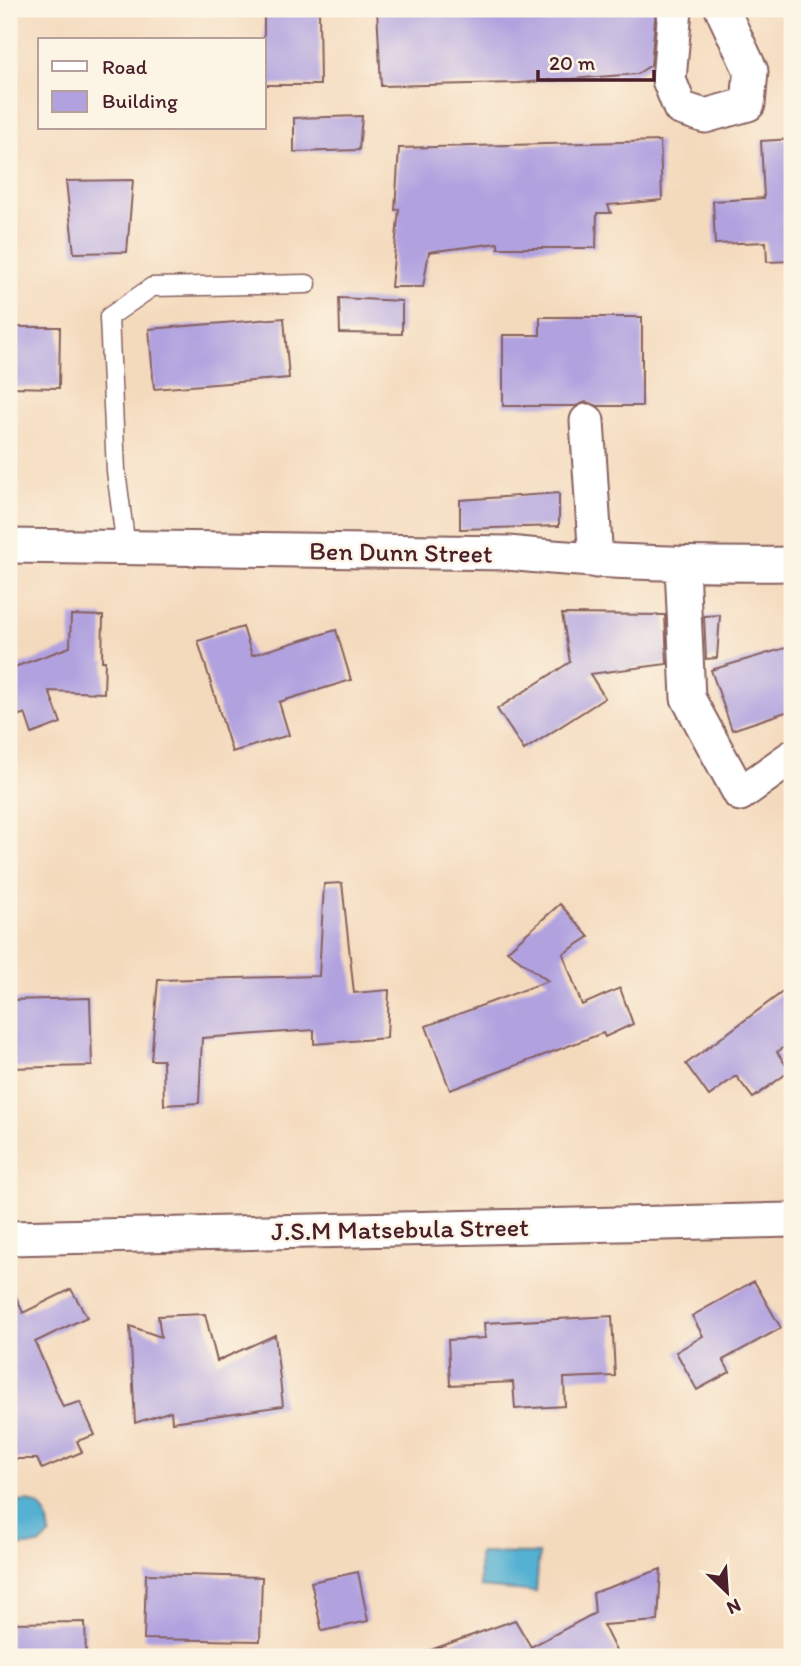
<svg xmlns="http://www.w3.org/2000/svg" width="801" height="1666" font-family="Itim,sans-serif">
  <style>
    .water { fill: #54b1d2; stroke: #4f687e; stroke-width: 2 }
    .building { fill: #b1a2df }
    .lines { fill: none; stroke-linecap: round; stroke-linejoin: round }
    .lane-casing { stroke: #86605e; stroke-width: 21 }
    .street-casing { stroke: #86605e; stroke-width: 37 }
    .lane { stroke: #fff; stroke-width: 18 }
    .street { stroke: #fff; stroke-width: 33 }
    .labels { text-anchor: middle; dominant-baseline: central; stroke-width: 5; stroke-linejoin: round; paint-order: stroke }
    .street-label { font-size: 26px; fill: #4a1f2b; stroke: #fcf5e5 }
  </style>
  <rect width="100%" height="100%" fill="#fcf5e5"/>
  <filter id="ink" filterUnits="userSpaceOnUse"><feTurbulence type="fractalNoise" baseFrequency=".0143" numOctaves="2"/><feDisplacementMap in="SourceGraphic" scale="14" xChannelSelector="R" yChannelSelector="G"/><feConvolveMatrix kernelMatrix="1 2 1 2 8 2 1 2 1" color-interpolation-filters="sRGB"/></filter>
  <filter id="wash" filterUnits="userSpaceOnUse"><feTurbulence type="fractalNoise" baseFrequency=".00686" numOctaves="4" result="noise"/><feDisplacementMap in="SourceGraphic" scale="28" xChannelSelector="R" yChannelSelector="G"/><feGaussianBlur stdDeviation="1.57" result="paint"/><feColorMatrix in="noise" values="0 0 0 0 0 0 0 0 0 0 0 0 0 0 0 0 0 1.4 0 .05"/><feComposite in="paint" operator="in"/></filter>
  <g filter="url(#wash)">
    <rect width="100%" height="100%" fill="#f4dabd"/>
    <!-- water -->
    <path class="water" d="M 28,1501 C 48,1508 47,1515 50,1535 L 39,1545 L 9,1547 L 9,1503 Z
      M 479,1553 L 539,1554 L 536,1592 L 480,1587 Z"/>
    <g id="blocks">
      <!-- building -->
      <path class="building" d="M 377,9 L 656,9 L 651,65 L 637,74 L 518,83 L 381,86 Z
        M 319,11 L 320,85 L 264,85 L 264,12 Z
        M 362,116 L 359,150 L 294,152 L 294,118 Z
        M 792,139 L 792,261 L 767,262 L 766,242 L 715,244 L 713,201 L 764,198 L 761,141 Z
        M 660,141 L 662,200 L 608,205 L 611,213 L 597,213 L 596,248 L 498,248 L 498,243 L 429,252 L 423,287 L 391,287 L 399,209 L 395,210 L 399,148 Z
        M 133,180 L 127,252 L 74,253 L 66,181 Z
        M 339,298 L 402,301 L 402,334 L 340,333 Z
        M 540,317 L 642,317 L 642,406 L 598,406 L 586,402 L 576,406 L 503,406 L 503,335 L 540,335 Z
        M 284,318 L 289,378 L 154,389 L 149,329 Z
        M 9,327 L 60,327 L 59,388 L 9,387 Z
        M 559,493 L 559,526 L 460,529 L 460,500 Z
        M 562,614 L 665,615 L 667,664 L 590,674 L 605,698 L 524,750 L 497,709 L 570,662 Z
        M 71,615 L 103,616 L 102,661 L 105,661 L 104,693 L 49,691 L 61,723 L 32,734 L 25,713 L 9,719 L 9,669 L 70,647 Z
        M 720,615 L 717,658 L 706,659 L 704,616 Z
        M 243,627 L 252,655 L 336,630 L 351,680 L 279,702 L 289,735 L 232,752 L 198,641 Z
        M 792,646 L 792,710 L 732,730 L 711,670 Z
        M 342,883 L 354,993 L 389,990 L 387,1038 L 314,1044 L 314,1030 L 202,1038 L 199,1103 L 164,1105 L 163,1060 L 151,1060 L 158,980 L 319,976 L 324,884 Z
        M 560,904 L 589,937 L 563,954 L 582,1005 L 620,988 L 633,1024 L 605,1037 L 603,1033 L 450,1090 L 426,1026 L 548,981 L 507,951 Z
        M 792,985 L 792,1042 L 777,1052 L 790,1071 L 753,1098 L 736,1076 L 709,1096 L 686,1064 Z
        M 90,998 L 92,1066 L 9,1068 L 9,1000 Z
        M 9,1280 L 23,1313 L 71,1289 L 87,1317 L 35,1342 L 63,1407 L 80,1402 L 95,1435 L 77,1441 L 82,1452 L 42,1469 L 37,1459 L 9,1459 Z
        M 754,1281 L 781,1328 L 723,1360 L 730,1372 L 697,1390 L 676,1352 L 703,1336 L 692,1316 Z
        M 205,1314 L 217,1361 L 275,1335 L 283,1406 L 172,1422 L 171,1411 L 135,1423 L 130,1326 L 161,1337 L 158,1316 Z
        M 612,1316 L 615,1376 L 564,1378 L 565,1406 L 515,1409 L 513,1382 L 450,1385 L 448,1340 L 485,1338 L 484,1323 Z
        M 661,1569 L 658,1621 L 603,1625 L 619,1657 L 423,1657 L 422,1653 L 515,1620 L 531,1647 L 595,1613 L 593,1593 Z
        M 358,1572 L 368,1621 L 322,1631 L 311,1582 Z
        M 146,1574 L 262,1577 L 260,1641 L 144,1639 Z
        M 85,1622 L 86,1657 L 10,1657 L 10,1623 Z"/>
    </g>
  </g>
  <g filter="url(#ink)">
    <use href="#blocks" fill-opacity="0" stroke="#86605e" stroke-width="2"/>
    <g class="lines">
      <defs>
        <path id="lane" d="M 126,548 L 116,471 L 109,317 L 152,287 L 307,284"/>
        <path id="street" d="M 675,9 L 669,80 L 680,108 L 705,116 L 748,104 L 751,71 L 722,9
          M 587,421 L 596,561
          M 9,546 L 508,553 C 603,563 697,565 792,564
          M 682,566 L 688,698 L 740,794 L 792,757
          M 9,1238 L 792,1220"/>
      </defs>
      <!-- lane casing -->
      <use href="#lane" class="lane-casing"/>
      <!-- street casing -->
      <use href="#street" class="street-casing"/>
      <!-- lane -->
      <use href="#lane" class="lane"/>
      <!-- street -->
      <use href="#street" class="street"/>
    </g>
  </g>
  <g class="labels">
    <!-- street labels -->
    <g class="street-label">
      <text transform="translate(401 552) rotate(1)">Ben Dunn Street</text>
      <text transform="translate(400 1229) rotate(-1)">J.S.M Matsebula Street</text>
    </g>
  </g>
  <!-- margin -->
  <rect width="801" height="1666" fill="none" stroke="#fcf5e5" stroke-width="35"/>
  <!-- legend -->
  <rect x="38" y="38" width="228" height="91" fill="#fcf5e5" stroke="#b59f9b" stroke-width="2"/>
  <rect x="52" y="61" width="35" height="10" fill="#ffffff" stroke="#b59f9b" stroke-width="2"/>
  <text x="102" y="74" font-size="21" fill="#4a1f2b">Road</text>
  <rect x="52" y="91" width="35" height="21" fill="#b1a2df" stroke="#b59f9b" stroke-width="2"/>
  <text x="102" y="108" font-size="21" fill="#4a1f2b">Building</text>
  <!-- north arrow -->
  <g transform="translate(727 1592) rotate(155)" stroke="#fcf5e5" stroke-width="5" paint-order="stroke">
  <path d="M0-5L12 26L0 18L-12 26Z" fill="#4a1f2b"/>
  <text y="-10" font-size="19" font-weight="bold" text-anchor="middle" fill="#4a1f2b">N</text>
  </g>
  <!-- scale -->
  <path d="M538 70v10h116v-10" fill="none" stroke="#4a1f2b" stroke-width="3.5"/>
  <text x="549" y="70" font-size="21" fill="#4a1f2b" stroke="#fcf5e5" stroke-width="5" paint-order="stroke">20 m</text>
</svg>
